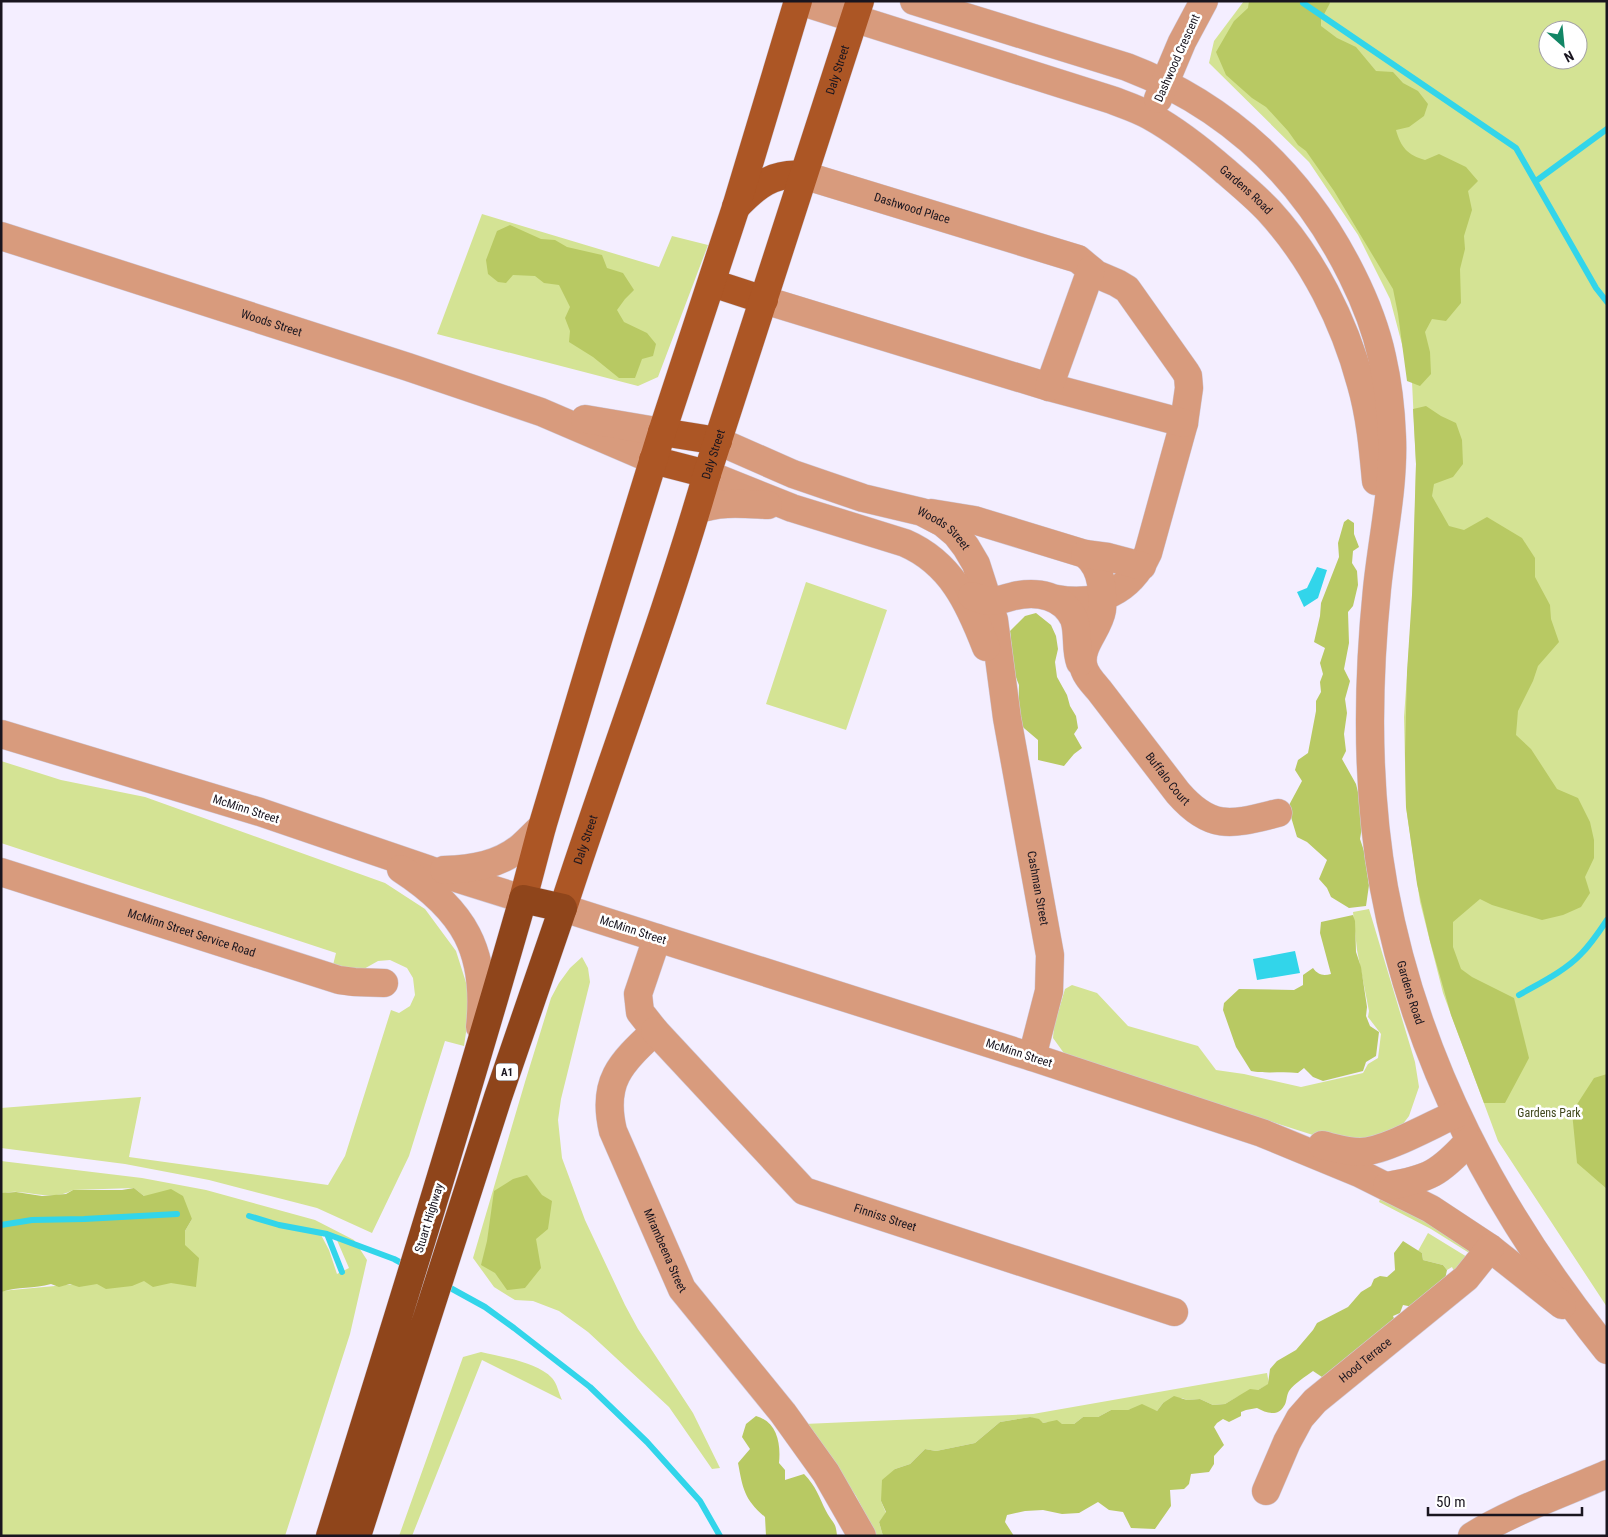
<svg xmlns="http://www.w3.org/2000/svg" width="1608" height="1537" font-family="'Roboto Condensed',sans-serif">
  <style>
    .green { fill: #d4e394; fill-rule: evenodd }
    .forest { fill: #b8c963 }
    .water { fill: #32d5ea }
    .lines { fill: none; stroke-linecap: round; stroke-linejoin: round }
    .stream { stroke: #32d5ea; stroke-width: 6 }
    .minor-casing { stroke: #d1cbdb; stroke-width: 29 }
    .major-casing { stroke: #d1cbdb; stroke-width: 29 }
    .highway-casing { stroke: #d1cbdb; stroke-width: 29 }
    .minor { stroke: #d89b7d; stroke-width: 28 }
    .major { stroke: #ac5625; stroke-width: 28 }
    .highway { stroke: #8f451b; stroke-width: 28 }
    .labels { text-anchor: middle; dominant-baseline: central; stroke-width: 5; stroke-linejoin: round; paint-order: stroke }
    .shield { fill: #fff; stroke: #5e5b62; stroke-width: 1 }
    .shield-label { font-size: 11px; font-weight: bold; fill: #19151f }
    .street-label { font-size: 12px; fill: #19151f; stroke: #fff }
    .park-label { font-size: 12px; fill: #42491f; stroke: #fff }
  </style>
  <rect width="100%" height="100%" fill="#f4eeff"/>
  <!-- green -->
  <path class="green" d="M 1244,1 L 1607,1 L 1607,1307 L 1498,1141 L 1443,993 L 1420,902 L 1406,807 L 1404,717 L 1413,592 L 1416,464 L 1412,382 L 1390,299 L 1358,235 L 1309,162 L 1209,63 L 1214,41 ZM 1548,30 L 1578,30 L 1578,60 L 1548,60 Z
    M 482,214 L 659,267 L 672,236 L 708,245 L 658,377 L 638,386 L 437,334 Z
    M 806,582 L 887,610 L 846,730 L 766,704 Z
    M 1,761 L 61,780 L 145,797 L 385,883 L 425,909 L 456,951 L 469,992 L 468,1019 L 464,1046 L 445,1041 L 409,1156 L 372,1233 L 317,1208 L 209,1180 L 125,1164 L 1,1148 L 1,1108 L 141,1097 L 129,1157 L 328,1185 L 345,1156 L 391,1010 L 399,1013 L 410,1006 L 415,995 L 413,978 L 407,968 L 390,960 L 378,961 L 362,970 L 332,969 L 336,953 L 1,843 Z
    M 1369,909 L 1415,1062 L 1419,1087 L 1409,1116 L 1397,1132 L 1341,1144 L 1066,1056 L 1053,1038 L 1054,1026 L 1065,989 L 1072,985 L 1097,993 L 1128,1026 L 1198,1046 L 1216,1070 L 1244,1074 L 1301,1087 L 1363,1073 L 1368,1064 L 1378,1058 L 1381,1034 L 1368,1017 L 1369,1011 L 1357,950 L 1353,912 Z
    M 582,957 L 588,968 L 590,982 L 561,1099 L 558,1120 L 562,1158 L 585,1220 L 625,1305 L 638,1329 L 693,1413 L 720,1468 L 712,1469 L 669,1407 L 588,1332 L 559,1311 L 533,1301 L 515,1300 L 494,1287 L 473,1258 L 525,1082 L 551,998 L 559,983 L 570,968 Z
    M 1,1161 L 142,1178 L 206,1190 L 315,1220 L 354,1240 L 367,1260 L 350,1334 L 285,1536 L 1,1536 L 1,1291 L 162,1276 L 185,1245 L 185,1231 L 192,1219 L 144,1196 L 134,1188 L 73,1190 C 55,1200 37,1193 17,1192 C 12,1191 6,1193 1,1194 ZM 320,1233 L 336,1238 L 349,1268 L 337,1274 L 329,1250 Z
    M 1380,1199 L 1422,1219 L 1475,1253 L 1474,1256 L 1431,1229 L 1379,1202 Z
    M 1428,1233 L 1472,1260 L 1458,1280 L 1452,1267 L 1447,1270 L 1443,1265 L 1423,1260 L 1422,1253 L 1418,1251 Z
    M 481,1352 C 502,1357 537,1362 552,1378 C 557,1383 559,1394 562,1400 L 482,1360 L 412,1536 L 399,1536 L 463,1357 Z
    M 1267,1373 L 1269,1384 L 1258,1390 L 1237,1397 L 1225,1404 L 1213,1405 L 1200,1399 L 1187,1400 L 1182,1398 L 1163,1403 L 1157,1411 L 1132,1409 L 1128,1410 L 1111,1410 L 1098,1417 L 1083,1417 L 1074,1424 L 1062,1424 L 1048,1422 L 1043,1423 L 1030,1417 L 1000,1422 L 975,1443 L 936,1451 L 925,1449 L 910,1464 L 895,1469 L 881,1501 L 886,1513 L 879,1522 L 883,1536 L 876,1536 L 856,1496 L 804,1424 L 1033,1414 Z"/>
  <!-- forest -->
  <path class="forest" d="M 1249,1 L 1329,1 L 1330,3 L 1321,20 L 1321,26 L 1337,38 L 1356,47 L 1376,71 L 1393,72 L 1403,83 L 1418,91 L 1428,104 L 1424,116 L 1409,127 L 1396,130 C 1401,148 1408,155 1425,160 L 1439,154 L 1466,167 L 1478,181 L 1468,191 L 1472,210 L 1464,236 L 1465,249 L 1460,269 L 1461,303 L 1446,321 L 1432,319 L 1425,332 L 1430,352 L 1431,374 L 1420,386 L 1407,381 L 1398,314 L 1393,289 L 1334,191 L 1306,151 L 1298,145 L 1288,131 L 1266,107 L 1252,98 L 1226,75 L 1216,52 L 1234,21 L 1248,8 Z
    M 510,225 L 541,239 L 555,240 L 567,247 L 602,255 L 607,268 L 623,273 L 634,290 L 625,299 L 617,310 L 624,322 L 647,333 L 656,344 L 653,356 L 642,359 L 635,378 L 619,378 L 593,357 L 569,342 L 570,331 L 565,318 L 570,307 L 559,285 L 544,283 L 535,276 L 513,275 L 506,283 L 498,282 L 488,274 L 486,260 L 497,231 Z
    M 1426,406 L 1441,416 L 1456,423 L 1462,440 L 1463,464 L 1453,477 L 1434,484 L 1432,496 L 1449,526 L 1464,530 L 1487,517 L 1522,538 L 1535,558 L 1535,577 L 1550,605 L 1551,619 L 1559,642 L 1538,666 L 1533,681 L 1518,711 L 1516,735 L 1531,749 L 1557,789 L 1578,798 L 1590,822 L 1594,840 L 1594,858 L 1585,877 L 1590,893 L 1581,907 L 1563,915 L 1542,920 L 1492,905 L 1480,899 L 1453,922 L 1453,947 L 1461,969 L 1472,977 L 1514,998 L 1529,1058 L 1505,1103 L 1484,1103 L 1451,1015 L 1430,941 L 1417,884 L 1406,807 L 1405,754 L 1407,672 L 1412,595 L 1416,464 L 1413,409 Z
    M 1348,519 L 1354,523 L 1354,534 L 1359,547 L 1353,551 L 1352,563 L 1357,571 L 1358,585 L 1353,606 L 1348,612 L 1349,643 L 1344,669 L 1350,681 L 1345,699 L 1347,713 L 1344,734 L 1346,751 L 1342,759 L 1356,784 L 1359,796 L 1362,827 L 1360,839 L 1364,851 L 1369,885 L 1366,906 L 1349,908 L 1331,897 L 1327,888 L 1319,879 L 1327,860 L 1307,842 L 1297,837 L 1288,807 L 1302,781 L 1295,770 L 1298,760 L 1308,753 L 1316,711 L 1316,701 L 1321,692 L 1320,682 L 1323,674 L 1320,663 L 1325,648 L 1314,642 L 1320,616 L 1321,603 L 1339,557 L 1338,543 L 1344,522 Z
    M 1036,613 L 1051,625 L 1056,636 L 1058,649 L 1055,662 L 1057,677 L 1067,695 L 1070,706 L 1076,716 L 1078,728 L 1074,734 L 1082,748 L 1074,754 L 1064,766 L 1038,760 L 1038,740 L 1018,723 L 1019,685 L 1009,660 L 1012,651 L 1010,631 L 1025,616 Z
    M 1353,915 L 1355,921 L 1356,952 L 1361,967 L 1367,1007 L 1366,1016 L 1370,1026 L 1379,1032 L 1376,1056 L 1366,1062 L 1363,1071 L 1323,1081 L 1313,1077 L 1304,1068 L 1298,1073 C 1282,1071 1267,1074 1251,1071 L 1236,1047 L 1223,1010 L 1224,1003 L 1239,989 L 1294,990 L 1303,985 L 1303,975 L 1313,968 C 1318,975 1323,976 1331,974 L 1320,933 L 1321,922 Z
    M 1607,1074 L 1607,1189 L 1577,1163 L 1572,1112 L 1594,1078 Z
    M 527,1175 L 542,1195 L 552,1201 L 548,1229 L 536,1239 L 541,1268 L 525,1288 L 507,1290 L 495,1273 L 481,1265 L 487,1241 L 494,1191 L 513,1179 Z
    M 134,1188 L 144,1196 L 171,1189 L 183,1196 L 192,1219 L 185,1231 L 185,1245 L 199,1258 L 196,1287 L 171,1283 L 153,1287 L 144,1281 L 132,1286 L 106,1289 L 97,1284 L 79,1287 L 70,1284 L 59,1287 L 51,1284 C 34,1289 18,1286 1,1292 L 1,1193 L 16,1192 L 42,1196 L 66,1194 L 73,1190 L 122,1190 Z
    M 1403,1241 L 1422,1253 L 1423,1260 L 1443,1265 L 1447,1270 L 1444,1284 L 1418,1308 L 1403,1305 L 1400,1313 L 1393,1316 L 1395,1321 L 1363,1350 L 1354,1351 L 1347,1357 L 1348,1364 L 1325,1379 L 1313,1371 C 1305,1377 1295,1383 1289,1391 C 1286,1396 1287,1402 1284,1406 C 1278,1417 1266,1413 1257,1408 L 1246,1410 L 1241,1412 L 1241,1416 L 1229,1422 L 1223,1419 L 1217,1423 L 1214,1427 L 1224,1445 L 1214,1456 L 1214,1464 L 1209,1472 L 1191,1474 L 1189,1484 L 1184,1489 L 1170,1490 L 1171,1506 L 1155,1529 L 1131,1528 L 1123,1512 L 1109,1510 L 1098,1502 L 1079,1513 L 1062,1514 L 1043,1510 L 1025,1511 L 1007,1515 L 1005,1522 L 1014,1536 L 883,1536 L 879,1522 L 886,1512 L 881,1501 L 882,1480 L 895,1469 L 910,1464 L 925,1449 L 936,1451 L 975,1443 L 1000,1422 L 1030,1417 L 1039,1419 L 1043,1423 L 1057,1420 L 1062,1424 L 1074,1424 L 1083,1417 L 1098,1417 L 1111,1410 L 1128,1410 L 1142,1404 L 1157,1411 L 1163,1403 L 1174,1396 L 1187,1400 L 1200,1399 L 1213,1405 L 1225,1404 L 1250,1389 L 1258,1390 L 1268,1384 L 1270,1369 L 1277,1361 L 1296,1350 L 1313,1330 L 1317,1323 L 1348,1307 L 1361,1292 L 1371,1286 L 1374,1279 L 1380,1276 L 1387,1277 L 1395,1270 L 1394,1253 Z
    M 756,1416 C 777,1422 781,1443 779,1463 L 785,1470 L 785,1480 L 804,1474 C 816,1486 819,1497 826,1511 C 832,1523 836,1521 837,1536 L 766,1536 L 765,1517 C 744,1499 743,1489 738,1463 L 750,1449 L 742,1437 L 746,1424 Z"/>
  <!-- water -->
  <path class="water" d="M 1317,567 L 1327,570 L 1318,598 L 1304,607 L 1297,592 L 1307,588 Z
    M 1295,951 L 1300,973 L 1257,980 L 1253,959 Z"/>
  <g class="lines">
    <!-- stream -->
    <path class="stream" d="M 1303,3 L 1516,148 L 1596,288 L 1607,302
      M 1536,181 L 1607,129
      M 1519,995 C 1540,983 1565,971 1581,954 C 1591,944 1599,932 1607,920
      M 249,1216 L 279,1225 L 327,1234 L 394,1259 L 407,1266
      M 1,1225 L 32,1220 L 84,1219 L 177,1214
      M 327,1234 L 342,1272
      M 445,1285 L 485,1307 L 514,1328 L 590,1387 L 647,1442 L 700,1501 L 720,1536"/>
    <defs>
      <g id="minor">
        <path id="s1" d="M 799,1 L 1112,100 C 1125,105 1138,109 1150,116 C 1177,131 1201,150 1224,170 C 1239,183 1255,196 1269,211 C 1313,259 1344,321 1361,384 C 1370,415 1373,448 1376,481"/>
        <path id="s2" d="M 914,1 L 1127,67 C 1229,106 1304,178 1352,275 C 1365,301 1376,329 1382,357 C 1388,383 1391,410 1392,437 C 1394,488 1382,539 1377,589 C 1367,688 1366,789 1384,888 C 1416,1062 1497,1213 1607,1350"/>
        <path d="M 1158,99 L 1182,42 L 1204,1"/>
        <path id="s3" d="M 803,175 L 1078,259 L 1096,274 L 1117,283 L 1127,289 L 1185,371 L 1188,376 L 1189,388 L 1184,423 L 1148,553 C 1130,592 1098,606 1057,599"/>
        <path id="s4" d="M 1,236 L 408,367 L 541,412 L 653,460"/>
        <path d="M 764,300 L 1049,387 L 1184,423"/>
        <path d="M 1049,387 L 1091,270"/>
        <path d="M 585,419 L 662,432"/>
        <path id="s5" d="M 718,441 L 793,474 L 863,498 L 922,512 L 943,523 L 956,534 L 966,547 L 976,564 L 994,620 L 1007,718 L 1050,955 L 1049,991 L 1032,1057"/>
        <path d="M 707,474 L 792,508 L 905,543 C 951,563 969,603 986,647"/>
        <path d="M 697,510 C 719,501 745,504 768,505"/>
        <path id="s6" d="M 931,513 L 974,520 L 1085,554 C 1095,562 1099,571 1101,583 C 1102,592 1103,601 1102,610 C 1099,629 1080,645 1083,664 C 1084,674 1093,683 1099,690 L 1178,793 C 1212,832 1233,824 1278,813"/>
        <path d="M 1085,554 L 1108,557 L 1142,566"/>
        <path d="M 972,596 C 978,598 985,601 991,601 C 998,601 1006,598 1014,596 C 1037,591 1063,595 1074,619 C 1079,633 1075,648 1080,662"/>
        <path d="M 1,734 L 260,812 L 430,870 L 523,899"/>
        <path d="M 401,869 C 464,910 488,951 480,1027"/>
        <path d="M 444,870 C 472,869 500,865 522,846 C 529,840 535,833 542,827"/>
        <path id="s7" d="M 1,872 L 339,980 L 354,982 L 384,983"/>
        <path d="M 563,908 L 1032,1057 L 1262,1133 L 1359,1173 L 1431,1209 L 1490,1248 L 1562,1305"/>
        <path id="s8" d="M 657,938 L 638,994 L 640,1012 L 655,1031 C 621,1063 601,1081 613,1131 L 682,1289 L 783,1413 L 826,1473 L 862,1536"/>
        <path id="s9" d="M 655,1031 L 804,1191 L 1174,1312"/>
        <path d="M 1322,1145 C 1335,1148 1348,1152 1360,1152 C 1384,1152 1433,1124 1456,1114"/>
        <path d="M 1387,1186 C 1429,1179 1440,1173 1469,1141"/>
        <path id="s10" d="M 1266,1491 L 1287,1442 L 1300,1418 L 1315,1401 L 1466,1278 L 1490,1248"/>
        <path d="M 1472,1536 C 1512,1511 1564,1493 1607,1474"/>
      </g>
      <g id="major">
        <path d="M 736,207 C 756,186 773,172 803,175"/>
        <path d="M 712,283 L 764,300"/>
        <path d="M 662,432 L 718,441"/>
        <path d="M 653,460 L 707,474"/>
        <path d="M 523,899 L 542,827 L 598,640 L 662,432 L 736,207 L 798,1"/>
        <path id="s11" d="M 563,908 C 610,763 665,620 707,474 L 860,1"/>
      </g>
      <path id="highway" d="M 330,1536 C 396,1324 462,1112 523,899 L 563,908 L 498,1097 L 357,1536"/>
    </defs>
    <!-- minor casing -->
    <use href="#minor" class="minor-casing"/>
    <!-- major casing -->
    <use href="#major" class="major-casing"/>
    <!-- highway casing -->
    <use href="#highway" class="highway-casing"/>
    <!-- minor -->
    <use href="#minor" class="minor"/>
    <!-- major -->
    <use href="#major" class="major"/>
    <!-- highway -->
    <use href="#highway" class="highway"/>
  </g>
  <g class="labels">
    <!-- shield labels -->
    <rect class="shield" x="496" y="1063.5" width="22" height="17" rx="4"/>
    <g class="shield-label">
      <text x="507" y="1072">A1</text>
    </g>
    <!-- street labels -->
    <g class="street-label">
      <text transform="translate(1177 58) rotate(-66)">Dashwood Crescent</text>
      <text stroke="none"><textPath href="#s11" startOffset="882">Daly Street</textPath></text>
      <text stroke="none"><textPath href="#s1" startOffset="491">Gardens Road</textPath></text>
      <text stroke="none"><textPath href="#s3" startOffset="114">Dashwood Place</textPath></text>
      <text stroke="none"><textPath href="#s4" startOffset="284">Woods Street</textPath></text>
      <text stroke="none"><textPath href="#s11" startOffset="478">Daly Street</textPath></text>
      <text stroke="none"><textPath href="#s5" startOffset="244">Woods Street</textPath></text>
      <text stroke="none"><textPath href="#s6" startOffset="422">Buffalo Court</textPath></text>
      <text transform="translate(246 809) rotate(18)">McMinn Street</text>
      <text stroke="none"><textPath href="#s11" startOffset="72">Daly Street</textPath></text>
      <text stroke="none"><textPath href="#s5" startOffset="624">Cashman Street</textPath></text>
      <text transform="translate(633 930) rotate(18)">McMinn Street</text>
      <text stroke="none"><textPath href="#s7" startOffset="200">McMinn Street Service Road</textPath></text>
      <text stroke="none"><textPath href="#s2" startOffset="1266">Gardens Road</textPath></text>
      <text transform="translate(1019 1053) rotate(18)">McMinn Street</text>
      <text transform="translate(429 1218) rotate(-73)">Stuart Highway</text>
      <text stroke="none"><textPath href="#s9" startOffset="304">Finniss Street</textPath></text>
      <text stroke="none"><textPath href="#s8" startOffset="348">Mirambeena Street</textPath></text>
      <text stroke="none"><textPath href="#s10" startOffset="168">Hood Terrace</textPath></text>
    </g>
    <!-- park labels -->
    <g class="park-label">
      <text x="1549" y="1113">Gardens Park</text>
    </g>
  </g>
  <!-- border -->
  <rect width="1608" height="1537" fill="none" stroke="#19151f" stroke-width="5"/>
  <!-- north arrow -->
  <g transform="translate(1563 45) rotate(153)"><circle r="24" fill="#ffffff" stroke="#a3a1a5"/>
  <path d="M0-4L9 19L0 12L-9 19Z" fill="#128665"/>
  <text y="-8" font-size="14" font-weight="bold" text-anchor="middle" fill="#19151f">N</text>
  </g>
  <!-- scale -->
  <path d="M1428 1507v8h154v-8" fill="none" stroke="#19151f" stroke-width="2.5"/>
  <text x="1436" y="1507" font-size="15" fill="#19151f" stroke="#ffffff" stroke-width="4" paint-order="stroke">50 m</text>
</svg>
